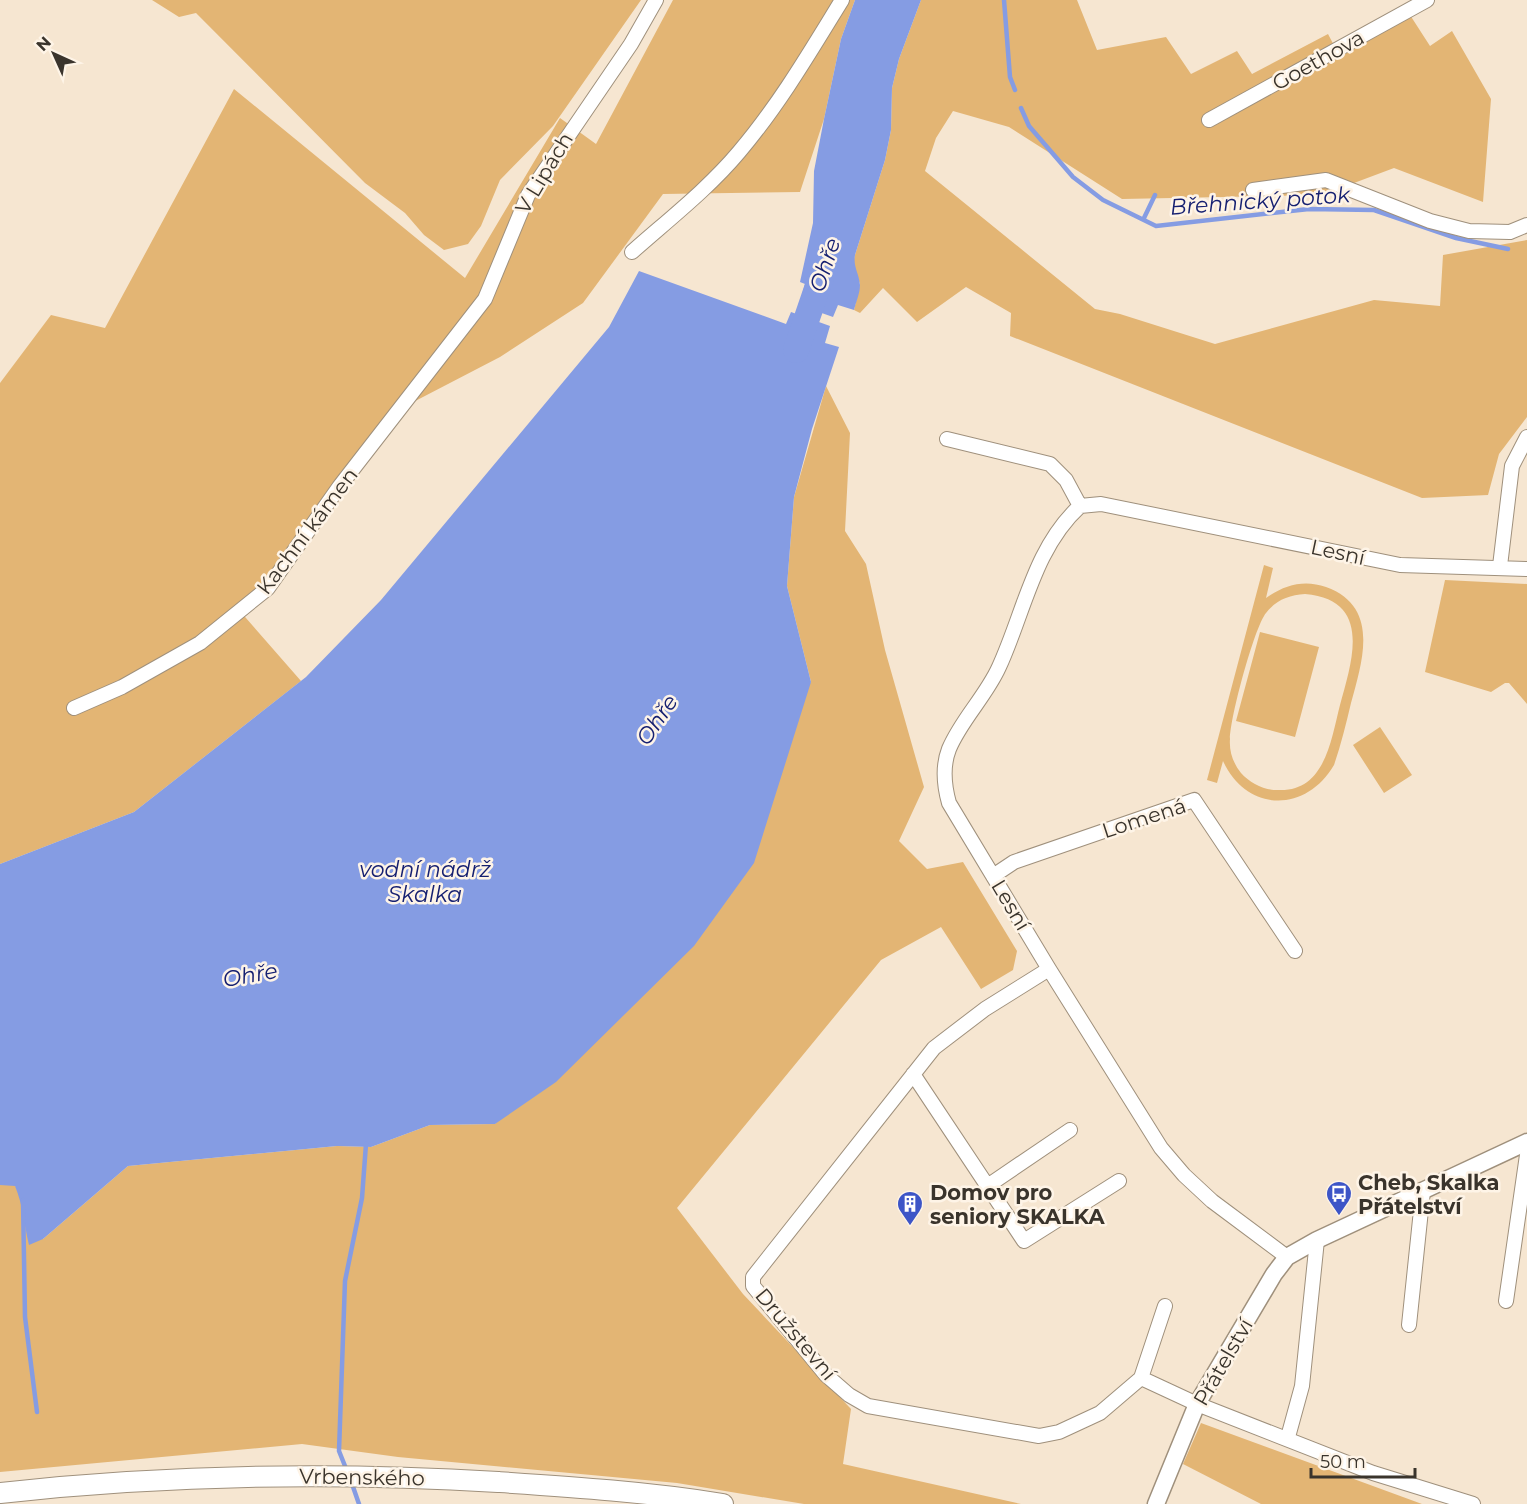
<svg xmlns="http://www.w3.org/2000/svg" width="1527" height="1504" font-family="Montserrat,sans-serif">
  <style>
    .green { fill: #e3b574; fill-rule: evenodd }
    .water { fill: #859ce3 }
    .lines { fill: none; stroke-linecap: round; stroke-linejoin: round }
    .stream { stroke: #859ce3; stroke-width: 4.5 }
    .river { stroke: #859ce3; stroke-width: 26 }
    .minor-casing { stroke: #9f907c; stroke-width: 16 }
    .tertiary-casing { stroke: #9f907c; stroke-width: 19 }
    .secondary-casing { stroke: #9f907c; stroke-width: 22 }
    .minor { stroke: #fff; stroke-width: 14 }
    .tertiary { stroke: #fff; stroke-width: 16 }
    .secondary { stroke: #fff; stroke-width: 20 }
    .labels { text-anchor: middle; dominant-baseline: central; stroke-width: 5; stroke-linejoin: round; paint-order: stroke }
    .street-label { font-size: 21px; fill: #3a342c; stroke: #fef4e7 }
    .poi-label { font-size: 21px; font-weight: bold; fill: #3a342c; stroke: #fef4e7; text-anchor: start }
    .water-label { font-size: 22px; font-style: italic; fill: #162071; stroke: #fef4e7 }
  </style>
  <rect width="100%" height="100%" fill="#f6e6d1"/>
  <!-- green -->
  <path class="green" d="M 152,0 L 641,0 L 553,126 L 500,180 L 481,226 L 468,244 L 444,250 L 424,235 L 405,213 L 365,183 L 196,13 L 179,17 Z
    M 673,0 L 855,0 L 841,39 L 824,119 L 800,192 L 663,194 L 583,303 L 500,357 L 396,411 L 276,569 L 239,610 L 301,681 L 134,812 L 0,864 L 0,383 L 51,315 L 105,328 L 234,89 L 465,278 L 560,118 L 596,144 Z
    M 921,0 L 1077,0 L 1097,50 L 1166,37 L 1191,74 L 1237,51 L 1252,74 L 1328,34 L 1338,53 L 1410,15 L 1430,46 L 1452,31 L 1491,99 L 1483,202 L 1394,168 L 1322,195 L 1122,199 L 1009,127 L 953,111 L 936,138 L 925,171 L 1095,309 L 1120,314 L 1215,344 L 1374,300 L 1440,306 L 1443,255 L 1527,240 L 1527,417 L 1499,454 L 1488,495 L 1422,498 L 1010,336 L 1011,313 L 966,287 L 917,322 L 883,288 L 860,313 L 854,310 L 860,284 L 853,263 L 855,255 L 885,160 L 891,130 L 892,88 L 899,59 Z
    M 826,386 L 850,433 L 845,531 L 866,564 L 885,650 L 924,787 L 899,841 L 927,869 L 963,862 L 1017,951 L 1013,970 L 981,989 L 941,927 L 881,960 L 677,1208 L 743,1294 L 851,1409 L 843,1464 L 1021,1504 L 804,1504 L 677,1483 L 398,1457 L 302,1444 L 0,1472 L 0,1185 L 15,1185 L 24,1206 L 23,1221 L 43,1239 L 128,1166 L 337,1146 L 371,1147 L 430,1125 L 495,1124 L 811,682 L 787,586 L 794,497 Z
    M 1264,565 L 1273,568 L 1266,598 C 1284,585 1304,579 1326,587 C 1381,607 1362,662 1351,703 C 1346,724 1341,745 1334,765 C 1306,813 1247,813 1223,761 L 1217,783 L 1207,780 ZM 1305,594 C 1373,600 1352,661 1340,705 C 1331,740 1325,793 1277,790 C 1263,790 1250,783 1241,773 C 1233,763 1229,751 1230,739 C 1230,718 1254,628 1266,613 C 1276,600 1289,595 1305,594 Z
    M 1445,580 L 1527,584 L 1527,704 L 1509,683 L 1505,683 L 1491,692 L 1425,672 Z
    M 1260,632 L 1319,647 L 1295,737 L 1236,721 Z
    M 1380,727 L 1412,775 L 1384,793 L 1353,745 Z
    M 1201,1423 L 1422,1504 L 1261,1504 L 1183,1464 Z"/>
  <!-- water -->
  <path class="water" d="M 855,0 L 921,0 L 899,59 L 892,88 L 891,130 L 885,160 L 855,255 C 853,267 859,273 860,285 C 860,293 856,302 854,310 L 838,305 L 833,317 L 799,305 L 805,284 L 800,282 L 813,223 L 814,171 L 824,119 L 841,39 Z
    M 639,271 L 786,324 L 791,312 L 830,326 L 825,343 L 839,347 L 812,429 L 794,497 L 787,586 L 811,682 L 754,863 L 694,946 L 556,1082 L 495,1124 L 430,1125 L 371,1147 L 337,1146 L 128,1166 L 43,1239 L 29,1245 C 24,1224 23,1205 15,1186 L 0,1185 L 0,864 L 134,812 L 306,677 L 381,600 L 609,327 Z"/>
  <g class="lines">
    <!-- stream -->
    <path class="stream" d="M 1004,0 L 1010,77 L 1015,90
      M 1021,108 L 1029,126 L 1073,177 L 1103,200 L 1156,226 L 1309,209 L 1374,210 L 1456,238 L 1508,249
      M 1144,218 L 1155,195
      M 23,1200 L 25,1317 L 37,1412
      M 347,1471 L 339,1451 L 345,1281 L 362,1198 L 366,1144
      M 351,1481 L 359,1504"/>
    <!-- river -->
    <path class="river" d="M 796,350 L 821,277"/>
    <defs>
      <path id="minor" d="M 1209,120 L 1427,0
        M 1253,190 L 1326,180 L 1430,221 L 1469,231 L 1510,232 L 1527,225
        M 632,252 C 668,220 708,189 739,152 C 779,105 810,52 842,0
        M 947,439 L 1050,464 L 1066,480 L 1080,506
        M 1500,566 L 1512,466 L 1527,437
        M 74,708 L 122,687 L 200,643 L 268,588 L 339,487 L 485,299 L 528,195 L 631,44 L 656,0
        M 993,876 L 1014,862 L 1194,800 L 1295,951
        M 1049,969 L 985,1009 L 934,1048 L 753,1277 L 753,1286 L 826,1375 L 849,1395 L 868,1406 L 1039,1436 L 1059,1432 L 1100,1413 L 1141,1378 L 1165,1306
        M 913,1074 L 1024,1241 L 1119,1181
        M 986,1187 L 1070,1130
        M 1287,1257 L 1212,1201 L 1184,1175 L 1161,1148 L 1049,969 L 949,803 C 944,785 942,767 949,749 C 961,720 986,696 999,667 C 1024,613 1034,548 1080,506 L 1101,504 L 1400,565 L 1527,569
        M 1506,1301 L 1527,1155
        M 1409,1325 L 1423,1191
        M 1141,1378 L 1197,1404 L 1373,1473 L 1473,1504
        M 1288,1437 L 1302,1386 L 1317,1240"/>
      <path id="tertiary" d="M 1156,1504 L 1197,1404 L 1274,1274 L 1287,1257 L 1317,1240 L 1527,1142"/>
      <path id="secondary" d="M 0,1493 C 165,1475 332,1472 498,1482 C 573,1487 649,1492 723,1504"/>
    </defs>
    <!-- minor casing -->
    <use href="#minor" class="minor-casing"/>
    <!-- tertiary casing -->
    <use href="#tertiary" class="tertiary-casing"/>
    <!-- secondary casing -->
    <use href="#secondary" class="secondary-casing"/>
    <!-- minor -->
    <use href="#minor" class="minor"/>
    <!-- tertiary -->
    <use href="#tertiary" class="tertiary"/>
    <!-- secondary -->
    <use href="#secondary" class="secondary"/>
  </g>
  <!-- icons -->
  <defs>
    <symbol id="bus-pin" viewBox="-11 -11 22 30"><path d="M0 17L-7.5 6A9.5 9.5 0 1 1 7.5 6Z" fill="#3d55c7" stroke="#fef4e7"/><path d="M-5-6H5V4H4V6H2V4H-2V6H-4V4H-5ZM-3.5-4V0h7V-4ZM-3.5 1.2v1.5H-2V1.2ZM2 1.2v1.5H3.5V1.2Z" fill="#fff"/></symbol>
    <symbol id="building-pin" viewBox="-11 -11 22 30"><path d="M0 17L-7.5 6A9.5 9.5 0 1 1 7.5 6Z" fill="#3d55c7" stroke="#fef4e7"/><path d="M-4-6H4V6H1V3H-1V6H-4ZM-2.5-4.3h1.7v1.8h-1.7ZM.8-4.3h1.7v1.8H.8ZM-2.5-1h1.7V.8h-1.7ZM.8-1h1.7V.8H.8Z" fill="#fff"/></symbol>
  </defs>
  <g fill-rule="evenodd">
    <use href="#bus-pin" x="1324" y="1179" width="30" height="40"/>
    <use href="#building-pin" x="895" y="1189" width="30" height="40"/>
  </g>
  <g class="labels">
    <!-- street labels -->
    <g class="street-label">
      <text transform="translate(1318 60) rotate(-29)">Goethova</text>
      <text transform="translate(544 173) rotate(-59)">V Lipách</text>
      <text transform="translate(307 531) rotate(-53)">Kachní kámen</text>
      <text transform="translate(1338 552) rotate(12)">Lesní</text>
      <text transform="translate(1144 818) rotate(-18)">Lomená</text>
      <text transform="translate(1011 905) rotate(59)">Lesní</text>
      <text transform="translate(796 1334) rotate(50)">Družstevní</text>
      <text transform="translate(1223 1362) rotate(-60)">Přátelství</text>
      <text transform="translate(362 1477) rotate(1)">Vrbenského</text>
    </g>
    <!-- poi labels -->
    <g class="poi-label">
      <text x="1358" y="1182">Cheb, Skalka<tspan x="1358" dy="24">Přátelství</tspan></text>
      <text x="930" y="1192">Domov pro<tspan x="930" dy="24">seniory SKALKA</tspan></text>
    </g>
    <!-- water labels -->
    <g class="water-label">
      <text transform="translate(1260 201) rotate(-4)">Břehnický potok</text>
      <text transform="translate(825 265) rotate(-72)">Ohře</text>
      <text transform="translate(657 720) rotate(-56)">Ohře</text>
      <text x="425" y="869">vodní nádrž<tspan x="425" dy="25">Skalka</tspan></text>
      <text transform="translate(250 975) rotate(-10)">Ohře</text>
    </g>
  </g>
  <!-- north arrow -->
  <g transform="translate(54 54) rotate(315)" stroke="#fef4e7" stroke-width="4.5" paint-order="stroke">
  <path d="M0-4.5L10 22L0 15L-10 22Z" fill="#3a342c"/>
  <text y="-9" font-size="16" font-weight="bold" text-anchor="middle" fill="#3a342c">N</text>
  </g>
  <!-- scale -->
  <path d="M1311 1468v9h104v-9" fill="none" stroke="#3a342c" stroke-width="3"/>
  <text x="1320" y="1468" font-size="18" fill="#3a342c" stroke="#fef4e7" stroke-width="4.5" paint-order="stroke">50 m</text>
</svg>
